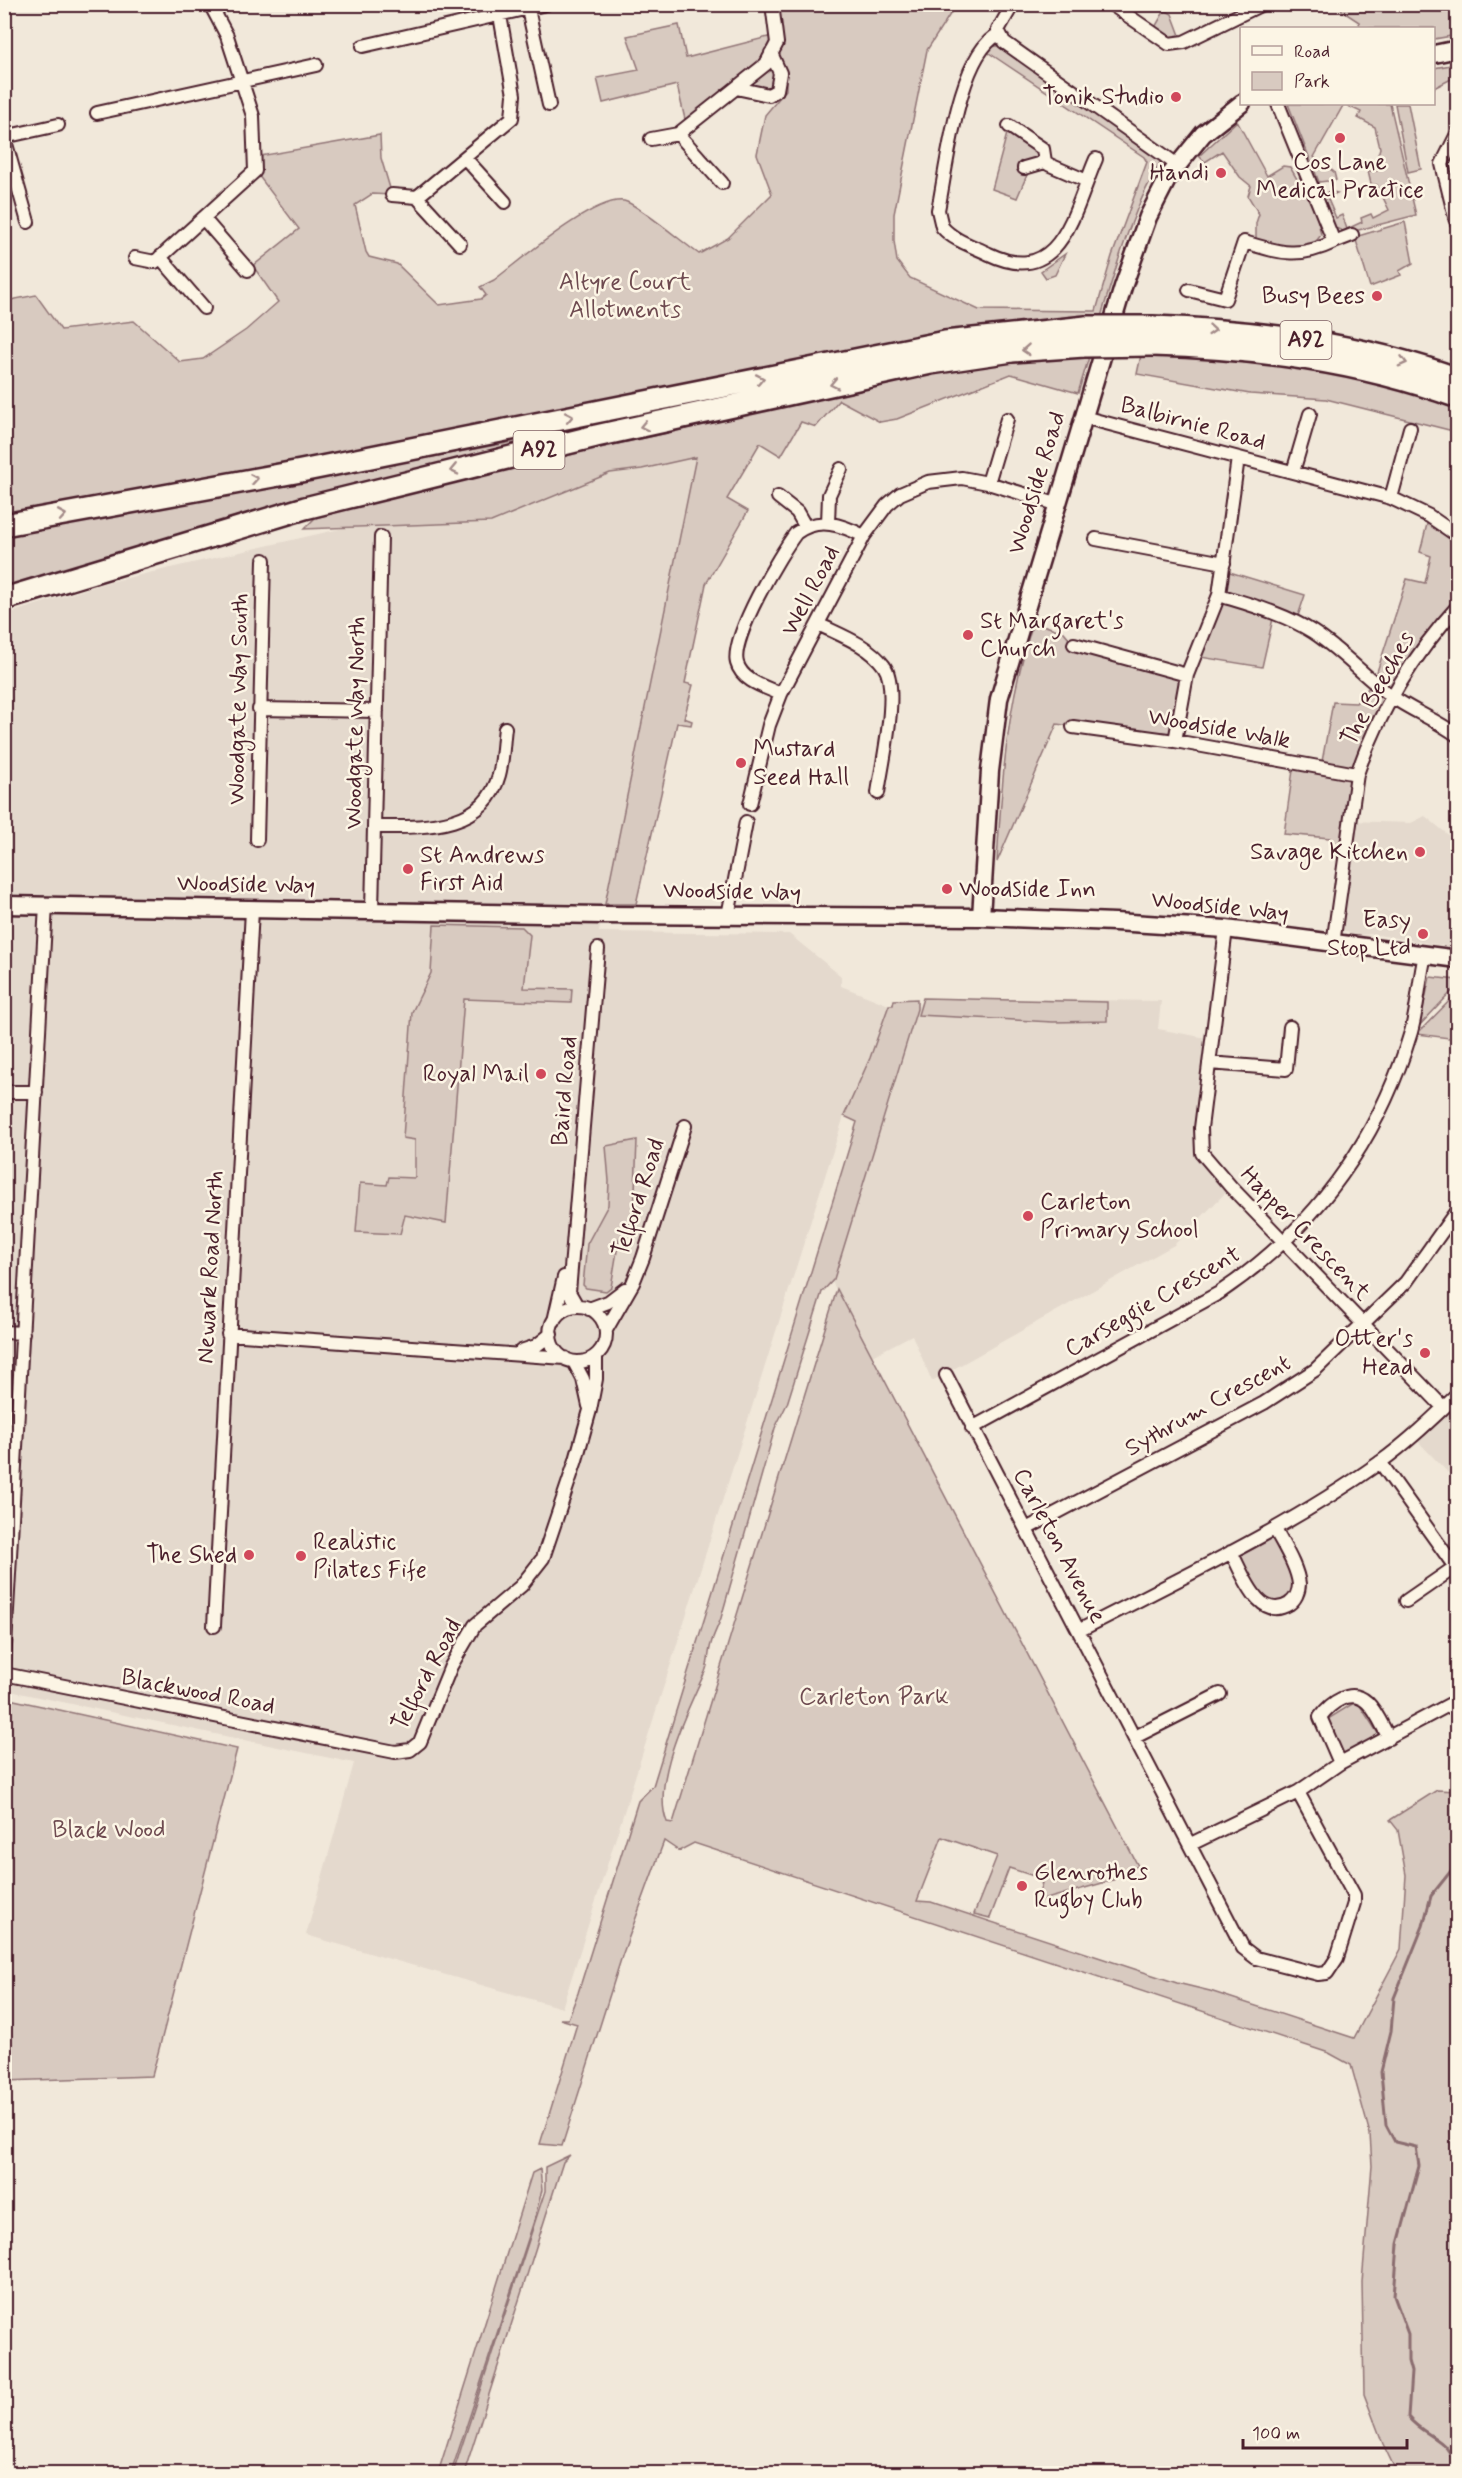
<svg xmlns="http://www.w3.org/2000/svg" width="1462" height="2478" font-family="Mynerve,sans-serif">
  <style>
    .built { fill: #e4d9cd }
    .green { fill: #d8cac0; stroke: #917476; stroke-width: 1.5 }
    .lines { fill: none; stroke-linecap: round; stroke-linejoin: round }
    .stream { stroke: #8b6d6f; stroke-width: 3 }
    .minor-casing { stroke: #4a1f2b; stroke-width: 16 }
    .tertiary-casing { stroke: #4a1f2b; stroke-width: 21 }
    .trunk-casing { stroke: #4a1f2b; stroke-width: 26 }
    .minor { stroke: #fcf5e5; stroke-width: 12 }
    .tertiary { stroke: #fcf5e5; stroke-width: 16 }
    .trunk { stroke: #fcf5e5; stroke-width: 21 }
    .trunk-bridge-casing { stroke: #4a1f2b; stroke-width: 26; stroke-linecap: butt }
    .trunk-bridge { stroke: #fcf5e5; stroke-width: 21 }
    .oneway { stroke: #a38a88 }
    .poi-dot { fill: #d1495b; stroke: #fcf5e5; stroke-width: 2 }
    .labels { text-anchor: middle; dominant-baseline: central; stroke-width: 5; stroke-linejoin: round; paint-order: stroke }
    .shield { fill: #fcf5e5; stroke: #7f5f63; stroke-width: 1.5 }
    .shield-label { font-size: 22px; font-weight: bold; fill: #4a1f2b }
    .poi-label { font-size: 24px; fill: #4a1f2b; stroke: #fcf5e5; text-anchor: end }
    .park-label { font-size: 24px; fill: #6e4a50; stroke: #fcf5e5 }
    .street-label { font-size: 24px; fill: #4a1f2b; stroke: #fcf5e5 }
  </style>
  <rect width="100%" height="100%" fill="#f1e8da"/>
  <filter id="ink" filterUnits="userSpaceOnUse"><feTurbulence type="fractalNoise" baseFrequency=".0167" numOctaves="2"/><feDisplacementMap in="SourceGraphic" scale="12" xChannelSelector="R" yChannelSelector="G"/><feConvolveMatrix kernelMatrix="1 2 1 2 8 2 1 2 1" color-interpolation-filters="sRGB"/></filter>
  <g filter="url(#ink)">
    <!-- built -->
    <path class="built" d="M 696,457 L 599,932 L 789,934 L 841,976 L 841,986 L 889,1005 L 870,1058 L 844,1116 L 562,2008 L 306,1935 L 354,1763 L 5,1690 L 4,615 L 105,583 L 353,526 L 491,522 L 610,473 L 642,469 Z
      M 1425,816 L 1457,842 L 1457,948 L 1372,934 L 1353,936 L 1346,931 L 1335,931 L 1350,821 L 1411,823 Z
      M 923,998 L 1161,1001 L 1158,1029 L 1212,1039 L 1200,1139 L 1231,1187 L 1174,1245 L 932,1381 L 912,1335 L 872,1356 L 832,1282 L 917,1009 Z
      M 1457,1393 L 1457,1480 L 1456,1481 L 1412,1435 Z"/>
    <!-- green -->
    <path class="green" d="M 777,5 L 956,5 L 927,50 L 894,214 L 894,241 L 897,261 L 910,278 L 979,310 L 1096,311 L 1112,256 L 1147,162 L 1144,157 L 986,51 L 990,47 L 1004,45 L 1164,156 C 1133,206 1117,264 1100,320 L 5,515 L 5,301 L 36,295 L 61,330 L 134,321 L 180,362 L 203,359 L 246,330 L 278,302 L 253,266 L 299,229 L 255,171 L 254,157 L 380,135 L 381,158 L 392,195 L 372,194 L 355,205 L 366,252 L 369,257 L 397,264 L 439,305 L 481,299 L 486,295 L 480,287 L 494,280 C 518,262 600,191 627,202 C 645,210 682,242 699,254 L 728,238 L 772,194 L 757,154 L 765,115 L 786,90 L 786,72 L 779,53 L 783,40 Z
      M 1341,5 L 1457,5 L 1457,35 L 1434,39 L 1434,28 L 1360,28 L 1359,22 L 1342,11 Z
      M 1165,10 L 1172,14 L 1181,38 L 1173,40 L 1154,29 Z
      M 679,25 L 686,58 L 776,35 L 777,90 L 736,88 L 687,128 L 677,85 L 603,103 L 597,78 L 639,70 L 627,36 Z
      M 1457,64 L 1457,76 L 1434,88 L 1434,68 Z
      M 1288,104 L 1390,104 L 1416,215 L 1351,232 L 1345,232 L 1333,227 L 1323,205 L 1325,194 L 1329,191 L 1337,193 L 1327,197 L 1336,218 L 1342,215 L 1347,229 L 1362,222 L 1361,218 L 1371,214 L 1373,218 L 1389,210 L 1377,185 L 1371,184 L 1368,171 L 1377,171 L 1383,166 L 1381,160 L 1377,158 L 1380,148 L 1375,127 L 1358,118 L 1361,112 L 1344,104 L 1314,157 L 1334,172 L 1336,180 L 1319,182 Z
      M 1395,104 L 1408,104 L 1421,169 L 1408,172 Z
      M 1237,121 L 1267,176 L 1283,166 L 1290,167 L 1307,196 L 1317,216 L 1321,235 L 1313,245 C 1295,248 1272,249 1256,238 L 1256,223 L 1259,214 L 1248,196 L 1251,186 L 1240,177 L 1222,151 L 1205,162 L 1199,156 Z
      M 1009,126 L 1044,157 L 1025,168 L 1027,175 L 1017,198 L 992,189 Z
      M 1405,222 L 1413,263 L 1399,271 L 1401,275 L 1370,287 L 1355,237 Z
      M 1065,254 L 1055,275 L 1046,278 L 1041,271 Z
      M 1141,355 L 1301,362 L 1457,405 L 1457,432 L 1326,399 L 1250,394 L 1137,374 Z
      M 1089,357 L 1078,393 L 1011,374 L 897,419 L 880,422 L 839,400 L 816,427 L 801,422 L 781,456 L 760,443 L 727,499 L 748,511 L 706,584 L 685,683 L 693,685 L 684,718 L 692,721 L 691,725 L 677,723 L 636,904 L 605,904 L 696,457 L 642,469 L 610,473 L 491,522 L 304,529 L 315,518 L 437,485 L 742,416 L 915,372 L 979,363 Z
      M 550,435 L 5,590 L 5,536 Z
      M 1429,516 L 1457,536 L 1457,606 L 1430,637 L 1362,759 L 1343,874 L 1330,838 L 1284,834 L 1294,763 L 1321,767 L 1333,702 L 1356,703 L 1374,681 L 1407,579 L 1425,583 L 1431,556 L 1420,552 Z
      M 1223,570 L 1305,595 L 1296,622 L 1274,614 L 1262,667 L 1194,656 Z
      M 1033,622 L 1064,632 L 1074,644 L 1187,675 L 1175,741 L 1057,724 L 997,862 C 1002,776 1007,705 1033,622 Z
      M 434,925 L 522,927 L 530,935 L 524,988 L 572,989 L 571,1003 L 464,999 L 446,1223 L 405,1215 L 400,1234 L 356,1232 L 360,1183 L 387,1185 L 389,1177 L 415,1178 L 415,1140 L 403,1138 L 412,1012 L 431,973 Z
      M 1430,977 L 1457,980 L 1457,986 L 1419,1026 Z
      M 1457,993 L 1457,1039 L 1417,1034 Z
      M 923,998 L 1107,1002 L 1107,1021 L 1053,1022 L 918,1015 Z
      M 917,999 L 917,1009 L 834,1279 L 822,1292 L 787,1404 L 775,1428 L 721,1618 C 718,1627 713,1635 711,1644 C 708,1653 709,1663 705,1672 C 688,1708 651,1783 667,1822 L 673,1823 L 837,1289 L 1138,1866 L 1113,1880 L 1036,1902 L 1042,1883 L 1036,1881 L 1037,1877 L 1009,1868 L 990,1918 L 974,1914 L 997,1856 L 942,1837 L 917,1901 L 931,1902 L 1177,1983 L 1210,1991 L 1354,2038 L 1401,1949 L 1406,1875 L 1398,1830 L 1390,1820 L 1437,1790 L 1457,1791 L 1457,2473 L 1397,2473 L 1383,2444 L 1364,2394 L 1362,2282 L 1372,2166 L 1370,2134 L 1351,2065 L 1329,2053 L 694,1843 L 679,1851 L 664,1841 L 622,1956 L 562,2146 L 540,2144 L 577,2024 L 560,2019 L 568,2019 L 578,1993 L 638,1801 L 653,1786 L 857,1122 L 844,1116 L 870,1058 L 889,1005 L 893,1005 L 894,1000 Z
      M 637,1140 L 634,1217 L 619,1239 L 611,1287 L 606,1291 L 586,1288 L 583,1285 L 587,1244 L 608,1205 L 609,1181 L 606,1146 Z
      M 1273,1538 L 1291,1574 L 1293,1583 L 1291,1594 L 1277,1603 L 1262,1598 L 1238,1557 Z
      M 5,1698 L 237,1749 L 152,2076 L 5,2081 Z
      M 1357,1701 L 1381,1738 L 1344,1757 L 1328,1719 Z
      M 570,2155 L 563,2162 L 464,2473 L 453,2473 L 545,2191 L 545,2167 Z
      M 540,2169 L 542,2190 L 534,2221 L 451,2473 L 438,2473 L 532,2173 Z"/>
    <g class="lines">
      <!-- stream -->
      <path class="stream" d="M 1456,2474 C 1452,2436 1427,2440 1408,2417 L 1411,2372 L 1408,2361 L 1408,2334 L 1394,2296 L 1398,2244 L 1419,2166 L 1416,2147 L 1395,2142 L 1386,2125 L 1381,2072 L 1391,2031 L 1394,1998 L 1423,1926 L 1431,1896 L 1458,1862"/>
      <defs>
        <path id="minor" d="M 1013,4 L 998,30 L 1004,42 L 1176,164
          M 1111,4 L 1169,44 L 1184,42 L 1262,4
          M 528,9 L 549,105
          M 999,34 C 958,54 947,167 938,210 L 942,227 C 954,241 973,246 989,254 C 1062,289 1074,209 1096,159
          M 363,46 L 546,4
          M 736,88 L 769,95 L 777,90 L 780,73 L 771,53
          M 97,113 L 316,65
          M 1009,126 L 1043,149 L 1045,162 L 1050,165 L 1087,181
          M 678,134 L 766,64 L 777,43 L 772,4
          M 4,137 L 28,222
          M 4,137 L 58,125
          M 651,139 L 678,134 L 722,183
          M 465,158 L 505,202
          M 1024,168 L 1045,162
          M 392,195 L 417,197 L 512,118 L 514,95 L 498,4
          M 417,197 L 460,244
          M 203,218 L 248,270
          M 1456,221 L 1442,164 L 1458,132
          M 1334,242 L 1352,235
          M 160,257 L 204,308
          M 135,258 L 155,262 L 255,171 L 253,116 L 227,36 L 210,4
          M 1189,290 L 1225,299 L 1244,242 C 1281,253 1298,259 1334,242 L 1278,104
          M 1083,417 L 1391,498 L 1429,516 L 1458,536
          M 1293,472 L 1310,414
          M 988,483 L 1007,419
          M 778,497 L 797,512 L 805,526
          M 1391,498 L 1410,428
          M 828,523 L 829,495 L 841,469
          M 1096,539 L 1224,563
          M 1219,595 C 1251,605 1285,614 1313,632 C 1342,651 1364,676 1391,696 C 1412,711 1437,720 1458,736
          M 818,624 C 840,635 869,645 884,666 C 900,688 882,764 878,793
          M 1074,644 L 1187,675
          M 781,694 C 765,687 742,681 737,663 C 730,638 780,554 796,533 C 819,516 842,525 864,536
          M 259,709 L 377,711
          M 1073,727 L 1175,741 L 1357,774
          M 1175,741 L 1187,675 L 1219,595 L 1238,458
          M 750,804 L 769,725 L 781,694 L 864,536 L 887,505 L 900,494 L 928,482 L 962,478 L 988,483 L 1056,504
          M 374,827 C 422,827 484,831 499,775 C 503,760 503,743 505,728
          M 257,840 L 264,560
          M 372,910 L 381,537
          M 728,916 L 746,822
          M 1226,929 L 1201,1128 L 1202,1153 L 1231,1187 L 1443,1407
          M 1333,944 L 1357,774 C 1378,713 1414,654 1458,606
          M 1209,1063 L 1286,1069 L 1290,1027
          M 4,1092 L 36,1092
          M 577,1306 L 569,1292 L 598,949
          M550 1334a28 28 0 1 1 56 0a28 28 0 1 1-56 0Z
          M 589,1309 L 608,1302 L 625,1289
          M 554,1321 L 564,1277
          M 606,1330 L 633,1283 L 643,1258 L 685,1126
          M 4,1332 L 23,1333
          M 228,1334 L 565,1358
          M 521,1351 L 536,1346 L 551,1334
          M 574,1362 L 583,1379 L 589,1406
          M 946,1375 L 1243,1948 L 1256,1958 L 1318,1974 L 1327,1973 L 1337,1958 L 1354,1903 L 1354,1895 L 1298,1792
          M 972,1428 L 1219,1293 C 1314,1229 1378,1142 1411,1032 C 1418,1007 1419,980 1425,955
          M 1380,1462 L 1455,1567
          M 1026,1529 L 1264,1403 L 1315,1370 L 1406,1282 L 1458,1209
          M 1231,1552 C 1242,1571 1258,1623 1289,1604 C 1295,1600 1299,1592 1299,1584 C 1297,1566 1283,1545 1275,1529
          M 1406,1601 L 1458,1565
          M 214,1626 L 252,910
          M 1080,1630 C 1181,1578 1286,1529 1379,1463 C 1407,1443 1433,1418 1458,1394
          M 4,1664 L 46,905
          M 4,1674 L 395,1752 L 410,1750 L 420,1742 L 451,1666 L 475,1625 L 521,1586 L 543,1558 L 576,1460 L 590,1410 L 596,1379 L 596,1356
          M 1135,1737 L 1220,1694
          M 1340,1763 L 1320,1717 C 1326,1709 1332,1703 1341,1699 C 1368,1686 1378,1719 1389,1738
          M 1191,1844 L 1298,1792 L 1340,1763 L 1458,1700"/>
        <path id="tertiary" d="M 1434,54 L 1458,49
          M 4,905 L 600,915 L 981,917 L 1115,922 L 1226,929 L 1458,959
          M 981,917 L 990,771 L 999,699 L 1123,287 L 1148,217 L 1169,176 L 1203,134 L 1242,103"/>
        <path id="trunk" d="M 1153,327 C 1256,331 1360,343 1458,379
          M 1152,345 C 1256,348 1359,361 1458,397
          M 4,525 L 301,471 L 945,342 L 1086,327
          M 4,599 L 305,508 L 596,436 L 931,363 L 1012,351 L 1084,346"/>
      </defs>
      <!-- minor casing -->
      <use href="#minor" class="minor-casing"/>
      <!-- tertiary casing -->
      <use href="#tertiary" class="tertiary-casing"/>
      <!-- trunk casing -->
      <use href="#trunk" class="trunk-casing"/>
      <!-- minor -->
      <use href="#minor" class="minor"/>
      <!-- tertiary -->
      <use href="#tertiary" class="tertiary"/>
      <!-- trunk -->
      <use href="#trunk" class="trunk"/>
      <defs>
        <path id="trunk-bridge" d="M 1086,327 L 1153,327
          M 1084,346 L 1152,345"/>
      </defs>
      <!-- trunk-bridge casing -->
      <use href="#trunk-bridge" class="trunk-bridge-casing"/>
      <!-- trunk-bridge -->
      <use href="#trunk-bridge" class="trunk-bridge"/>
    </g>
    <!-- one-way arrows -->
    <defs><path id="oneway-chevron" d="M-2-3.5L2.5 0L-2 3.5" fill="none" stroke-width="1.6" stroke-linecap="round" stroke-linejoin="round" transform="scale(1.5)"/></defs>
    <g class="oneway">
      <use href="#oneway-chevron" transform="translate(1212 330) rotate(5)"/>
      <use href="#oneway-chevron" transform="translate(1026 350) rotate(176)"/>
      <use href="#oneway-chevron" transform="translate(1403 362) rotate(15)"/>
      <use href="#oneway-chevron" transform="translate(760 379) rotate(-11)"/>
      <use href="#oneway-chevron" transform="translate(834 384) rotate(168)"/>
      <use href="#oneway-chevron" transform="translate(569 417) rotate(-11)"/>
      <use href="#oneway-chevron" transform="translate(644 426) rotate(168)"/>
      <use href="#oneway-chevron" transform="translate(454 470) rotate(167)"/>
      <use href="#oneway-chevron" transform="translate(254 479) rotate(-10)"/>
      <use href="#oneway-chevron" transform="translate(62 515) rotate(-10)"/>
    </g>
  </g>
  <!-- markers -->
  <g class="poi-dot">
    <circle cx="1176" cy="97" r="6"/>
    <circle cx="1340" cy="138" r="6"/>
    <circle cx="1221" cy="173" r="6"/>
    <circle cx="1377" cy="296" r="6"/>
    <circle cx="968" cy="635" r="6"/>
    <circle cx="741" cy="763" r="6"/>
    <circle cx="1420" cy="852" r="6"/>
    <circle cx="408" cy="869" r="6"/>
    <circle cx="947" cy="889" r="6"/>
    <circle cx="1423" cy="934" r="6"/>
    <circle cx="541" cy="1074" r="6"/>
    <circle cx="1028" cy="1216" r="6"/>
    <circle cx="1425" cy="1353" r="6"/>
    <circle cx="249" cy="1555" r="6"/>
    <circle cx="301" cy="1556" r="6"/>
    <circle cx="1022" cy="1886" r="6"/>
  </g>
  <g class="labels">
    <!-- shield labels -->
    <g class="shield">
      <rect x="1280.5" y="321" width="51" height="38" rx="4.5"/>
      <rect x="513.5" y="431" width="51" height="38" rx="4.5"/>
    </g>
    <g class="shield-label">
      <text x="1306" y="340">A92</text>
      <text x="539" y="450">A92</text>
    </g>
    <!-- poi labels -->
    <g class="poi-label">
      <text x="1164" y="97">Tonik Studio</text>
      <text x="1340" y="162" text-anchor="middle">Cos Lane<tspan x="1340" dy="28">Medical Practice</tspan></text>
      <text x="1209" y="173">Handi</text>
      <text x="1365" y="296">Busy Bees</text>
      <text x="980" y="621" text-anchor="start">St Margaret's<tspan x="980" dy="28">Church</tspan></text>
      <text x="753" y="749" text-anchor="start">Mustard<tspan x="753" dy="28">Seed Hall</tspan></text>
      <text x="1408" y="852">Savage Kitchen</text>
      <text x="420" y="855" text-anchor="start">St Andrews<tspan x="420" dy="28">First Aid</tspan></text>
      <text x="959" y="889" text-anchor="start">Woodside Inn</text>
      <text x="1411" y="920">Easy<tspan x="1411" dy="28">Stop Ltd</tspan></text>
      <text x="529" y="1074">Royal Mail</text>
      <text x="1040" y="1202" text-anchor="start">Carleton<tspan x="1040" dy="28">Primary School</tspan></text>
      <text x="1413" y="1339">Otter's<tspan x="1413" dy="28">Head</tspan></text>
      <text x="313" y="1542" text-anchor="start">Realistic<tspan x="313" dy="28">Pilates Fife</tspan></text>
      <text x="237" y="1555">The Shed</text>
      <text x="1034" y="1872" text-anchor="start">Glenrothes<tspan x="1034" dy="28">Rugby Club</tspan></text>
    </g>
    <!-- park labels -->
    <g class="park-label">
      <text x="625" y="282">Altyre Court<tspan x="625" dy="28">Allotments</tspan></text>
      <text x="874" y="1697">Carleton Park</text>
      <text x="109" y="1830">Black Wood</text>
    </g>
    <!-- street labels -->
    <g class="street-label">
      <text transform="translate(1193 424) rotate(15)">Balbirnie Road</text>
      <text transform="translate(1037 483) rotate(-73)">Woodside Road</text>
      <text transform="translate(811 591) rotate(-62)">Well Road</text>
      <text transform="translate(1378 689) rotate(-61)">The Beeches</text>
      <text transform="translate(239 699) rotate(-89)">Woodgate Way South</text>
      <text transform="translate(356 723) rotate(-89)">Woodgate Way North</text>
      <text transform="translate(1219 729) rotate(10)">Woodside Walk</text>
      <text transform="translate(246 885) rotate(1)">Woodside Way</text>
      <text transform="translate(732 892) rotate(1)">Woodside Way</text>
      <text transform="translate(1220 907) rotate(6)">Woodside Way</text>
      <text transform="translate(565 1091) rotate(-85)">Baird Road</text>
      <text transform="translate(639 1198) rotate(-72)">Telford Road</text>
      <text transform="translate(1305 1234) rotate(46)">Happer Crescent</text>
      <text transform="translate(211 1267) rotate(-87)">Newark Road North</text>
      <text transform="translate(1153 1302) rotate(-30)">Carseggie Crescent</text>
      <text transform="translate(1208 1406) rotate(-29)">Sythrum Crescent</text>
      <text transform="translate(1059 1546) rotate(62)">Carleton Avenue</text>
      <text transform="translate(427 1675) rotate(-62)">Telford Road</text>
      <text transform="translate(198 1692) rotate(11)">Blackwood Road</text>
    </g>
  </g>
  <!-- margin -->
  <rect width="1462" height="2478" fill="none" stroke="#fcf5e5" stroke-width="24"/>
  <rect x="12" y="12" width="1438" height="2454" fill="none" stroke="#4a1f2b" stroke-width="2" filter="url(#ink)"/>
  <!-- legend -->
  <rect x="1240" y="27" width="195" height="78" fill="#fcf5e5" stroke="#b59f9b" stroke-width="1.5"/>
  <rect x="1252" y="46" width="30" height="9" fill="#fcf5e5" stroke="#b59f9b" stroke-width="1.5"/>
  <text x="1294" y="57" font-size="18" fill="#4a1f2b">Road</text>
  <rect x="1252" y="72" width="30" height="18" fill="#d8cac0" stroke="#b59f9b" stroke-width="1.5"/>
  <text x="1294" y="87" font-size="18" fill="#4a1f2b">Park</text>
  <!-- scale -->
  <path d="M1243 2439v9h164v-9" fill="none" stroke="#4a1f2b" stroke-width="3"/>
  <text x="1252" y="2439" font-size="18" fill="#4a1f2b" stroke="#fcf5e5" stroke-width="4.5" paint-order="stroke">100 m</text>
</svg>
